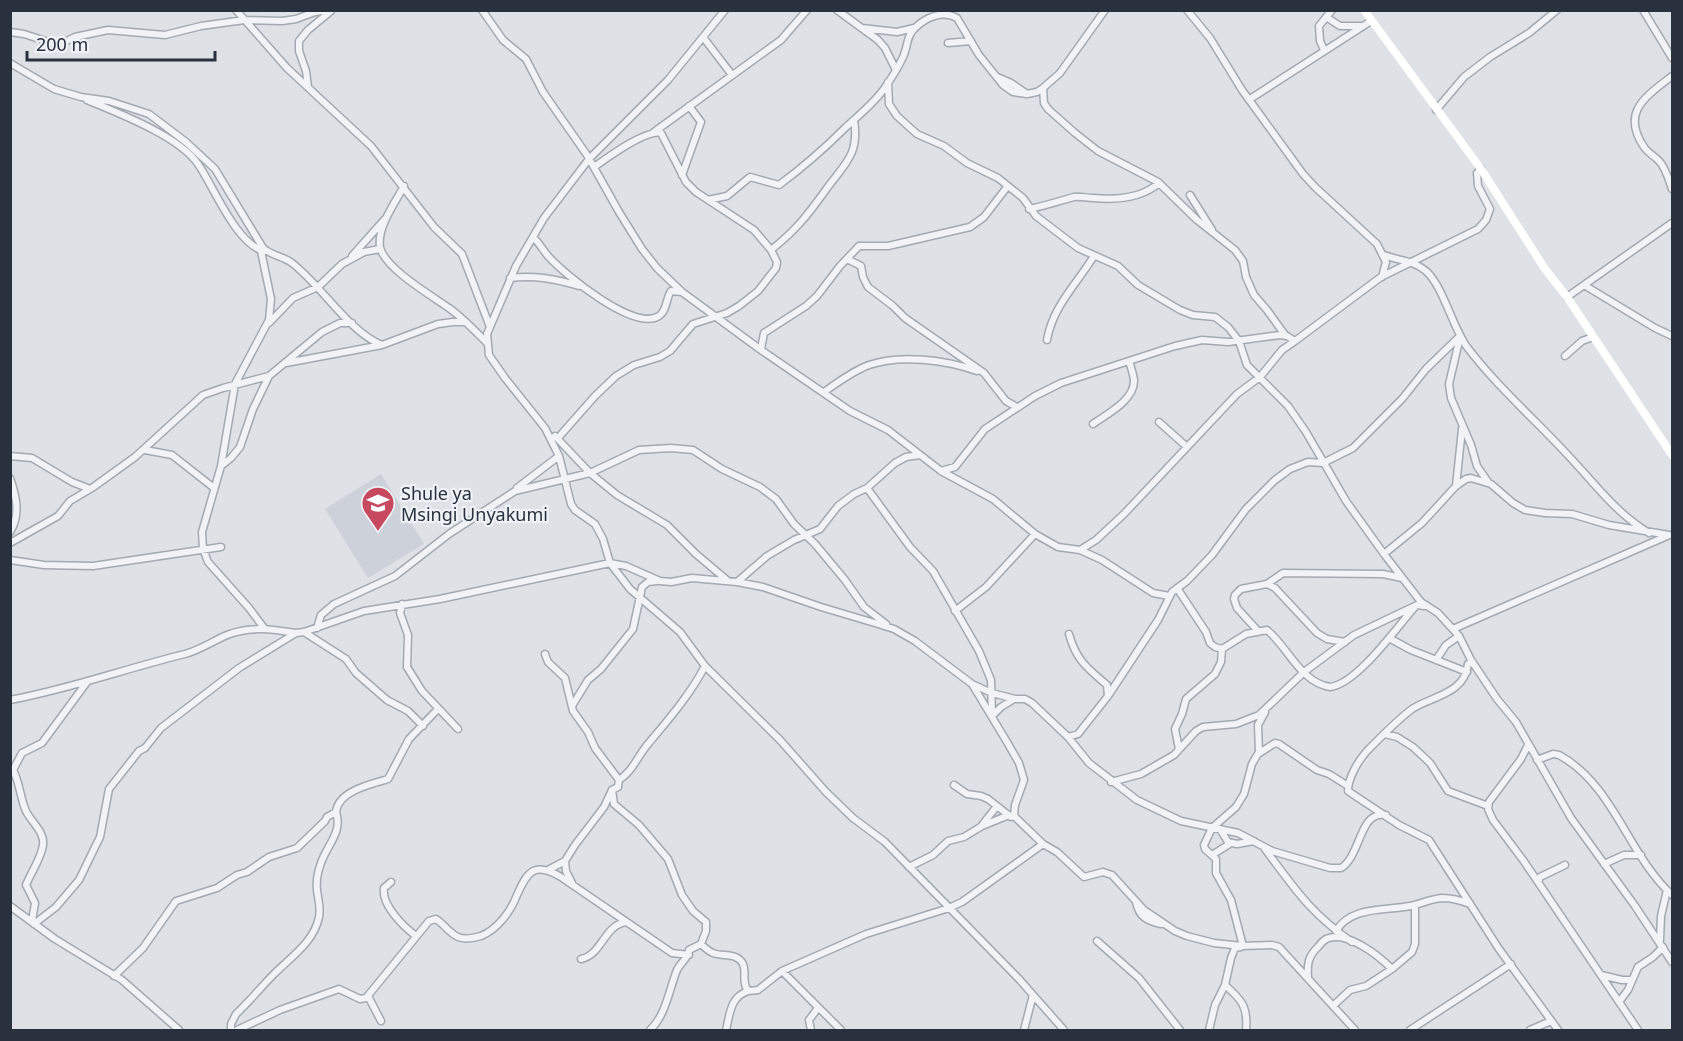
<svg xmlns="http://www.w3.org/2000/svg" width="1683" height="1041" font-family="'Noto Sans',sans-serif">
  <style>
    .built { fill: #cdd1d9 }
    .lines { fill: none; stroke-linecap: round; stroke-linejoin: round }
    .street-casing { stroke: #a4a9b1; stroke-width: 9 }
    .street { stroke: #f1f3f6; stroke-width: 6 }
    .secondary { stroke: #fff; stroke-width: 8 }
    .labels { text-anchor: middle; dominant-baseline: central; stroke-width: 4.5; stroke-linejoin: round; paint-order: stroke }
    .poi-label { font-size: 18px; fill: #28313d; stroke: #eef1f5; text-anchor: start }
  </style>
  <rect width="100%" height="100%" fill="#dee2e7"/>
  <!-- built -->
  <path class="built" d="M 381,474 L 424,544 L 368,578 L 325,509 Z"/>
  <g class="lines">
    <defs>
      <path id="street" d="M 236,10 L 287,68 L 371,146 L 434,227 L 462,254 L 490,327
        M 482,10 L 503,40 L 526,59 L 543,92 L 587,155 L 619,212 L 642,249 L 657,268 L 681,291
        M 725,10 L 668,80 L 589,159 L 544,218 L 516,266 L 487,334 L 489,355 L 505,378 L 545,428 L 559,456 L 571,504 L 575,510 L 595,524 L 603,539 L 610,563 L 630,589 L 680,632 L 705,666 L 780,740 L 826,792 L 853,818 L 885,842 L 1018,978 L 1064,1030
        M 837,10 L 878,40 L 885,48 L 896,70
        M 1187,10 L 1210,38 L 1242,90 L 1303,174 L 1315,187 L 1377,244 L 1386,262 L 1382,277
        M 1643,10 L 1672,58
        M 1326,17 L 1340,26 L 1361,26
        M 862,28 L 897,32 L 914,28
        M 10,32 L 24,34 L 58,45 L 75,37 L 108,30 L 165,35 L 201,26 L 244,20 L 282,21 L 296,19 L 315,12 L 329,10
        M 703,37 L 732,75
        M 948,43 L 971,41
        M 1324,50 L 1320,41 L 1319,26 L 1332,10
        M 10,63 L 54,89 L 81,97 L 109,101 L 149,114 L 186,142 L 215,169 L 263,248 C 272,256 283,256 292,263 C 321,285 350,333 382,345
        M 1672,76 C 1647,96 1620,111 1644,147 C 1647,152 1653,155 1658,160 C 1665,166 1669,180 1672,189
        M 997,77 L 1011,83 L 1027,94
        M 888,82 L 889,104 L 897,116 L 917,134 L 944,146 L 967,163 L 998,178 L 1023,198 L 1036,216 L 1078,248 L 1118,266 L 1138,285 L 1180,310 L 1193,315 L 1215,317 L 1228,327 L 1239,341 L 1247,365 L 1288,406 L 1306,432 L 1346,501 L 1384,554 L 1421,602 L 1438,613 L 1459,636 L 1471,660 L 1497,699 L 1516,722 L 1571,818 L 1635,906 L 1672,962
        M 308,87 L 306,71 L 299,51 L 299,41 L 308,30 L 331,11
        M 1043,88 L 1044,103 L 1048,109 L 1075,133 L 1098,151 L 1158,182 L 1197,220 L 1235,250 L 1243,261 L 1246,277 L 1254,295 L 1267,310 L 1285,335
        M 1250,99 L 1371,21
        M 87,100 C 118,113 179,136 198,164 C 214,187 236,244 264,251
        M 1436,110 L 1464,77 L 1490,57 L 1529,33 L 1557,10
        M 654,132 L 781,40 L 807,10
        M 682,175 L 701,122 L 689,106
        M 404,186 C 395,203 377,227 380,247 C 384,268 432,296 449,308 C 463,318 475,331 487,343
        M 1190,195 L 1212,230
        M 708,200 L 727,196 L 750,177 L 779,185 C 802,168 824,149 845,128 C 859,115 873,104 884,89 C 891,79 898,68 903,57 C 908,47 906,36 915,28 C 926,17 943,10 957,18 L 979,55 L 1003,85 L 1013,92 L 1027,94 L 1037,92 L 1043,88 L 1060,73 L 1105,10
        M 1029,209 C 1045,206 1059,201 1074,197 C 1081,196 1086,198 1093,198 C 1115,200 1142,198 1159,183
        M 533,237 C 539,243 543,250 548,256 C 564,274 634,332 659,316 C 667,311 666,298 671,291 L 682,292 L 761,350 L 850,411 L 888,430 L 941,471 L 993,499 L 1035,534 L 1058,547 L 1080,550 L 1096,540 L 1124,514 L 1237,394 L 1260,377 L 1282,350 L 1295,341 L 1381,277 L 1478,229 L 1486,220 L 1490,209 L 1478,186 L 1477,173 L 1481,169
        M 771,250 C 796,230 807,216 825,191 C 843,165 860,156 854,120
        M 261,251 L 271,299 L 269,320 L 235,384 L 221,466 L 202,532 L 203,549 L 208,562 L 249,608 L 264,628
        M 1384,255 C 1399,261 1413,260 1426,271 C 1443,286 1452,326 1467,347 C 1495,384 1532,417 1564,451 C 1593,481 1613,511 1649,533
        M 352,256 L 385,219
        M 847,259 L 861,266 L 863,277 L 868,287 L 893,306 L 905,318 L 984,373 L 1006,401 L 1017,407
        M 510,278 C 535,275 556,279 579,286
        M 1584,285 L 1655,328 L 1672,336
        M 1567,297 L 1672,223
        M 269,323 L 293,298 L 318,287 L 342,264 L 364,252 L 380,249
        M 1460,337 L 1449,384 L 1451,398 L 1471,445 L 1477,466 L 1488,482
        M 1047,340 C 1053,306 1076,285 1094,256
        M 761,349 L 764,333 L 806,306 L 817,296 L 840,266 L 859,246 L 888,246 L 970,227 L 984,217 L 1007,187
        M 1565,356 L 1582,341 L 1593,337
        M 286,363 L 382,345 L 438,324 L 453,322 L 465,322
        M 824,392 C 838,382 853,371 869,365 C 900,354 946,360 977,371
        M 1159,422 L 1187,447
        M 1093,424 C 1107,414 1135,400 1134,380 C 1133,374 1131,367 1129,361
        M 555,436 L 590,473 L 617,495 L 667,525 L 696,554 L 728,581
        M 558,438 L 595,396 L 616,376 L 634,365 L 660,357 L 670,351 L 693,324 L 727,313 L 739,306 L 758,291 L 776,268 L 777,262 L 771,250 L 754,230 L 696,192 L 686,182 L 661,133 C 646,129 607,158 594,167
        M 145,450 L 172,455 L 214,488
        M 10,456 L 32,458 L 72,482 L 90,489
        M 221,466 L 231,458 L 240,447 L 253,409 L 269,376 L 322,332 L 340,323 L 352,323
        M 941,471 L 955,467 L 985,429 L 1035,396 L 1061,383 L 1175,346 L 1202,340 L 1228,342 L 1280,335 L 1287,336 L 1295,341
        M 10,478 C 16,495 21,515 10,532
        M 1456,486 L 1462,429
        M 517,488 L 559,456
        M 867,488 L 910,547 L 933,571 L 979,651 L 991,680 L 992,715
        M 10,543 L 58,516 L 70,501 L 92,488 L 135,457 L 203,395 L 223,388 L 269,376
        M 1080,550 L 1102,560 L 1153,593 L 1169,596
        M 1384,554 L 1422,523 L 1456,486 L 1466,479 L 1471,478 L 1491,484 L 1513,503 L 1525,510 L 1545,513 L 1572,514 L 1609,525 L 1669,535
        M 10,560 L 44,565 L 93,566 L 221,547
        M 737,582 L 767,556 L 794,540 L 820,529 L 838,506 L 854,494 L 867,488 L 895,463 L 906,457 L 920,455
        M 1267,584 L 1275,588 L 1317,633 L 1327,639 L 1345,642
        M 1177,588 L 1206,632 L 1210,643 L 1215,647 L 1222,649 L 1246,634 L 1267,630 C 1288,647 1300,682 1330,687 C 1357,684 1396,628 1414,608
        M 402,604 L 400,613 L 408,635 L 407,667 L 422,691 L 458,729
        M 955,611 L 986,587 L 1035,534
        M 317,628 L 321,615 L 334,604 L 395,576 L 449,534 L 515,491 L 590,473 L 639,450 L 671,448 L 693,450 L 722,469 L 760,487 L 776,499 L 794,524 L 815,544 L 845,580 L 864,607 L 886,624
        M 1453,629 L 1667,536
        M 1258,631 L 1237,608 L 1234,599 L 1235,595 L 1241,589 L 1267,584 L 1283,573 L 1383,574 L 1402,578
        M 304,632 L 346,659 L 356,673 L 387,700 L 408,711 L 423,726
        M 1069,634 C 1076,660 1087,668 1107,685 L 1108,696
        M 1389,638 L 1411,650 L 1467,672
        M 545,654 L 548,662 L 565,678 L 573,711 L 588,732 L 595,748 L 619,780
        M 1436,660 L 1446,645 L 1459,636
        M 1473,663 L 1468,664 C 1465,694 1432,696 1412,709 C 1396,721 1381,737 1367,751 C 1358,761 1348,778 1348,791 L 1399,825 L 1429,840 L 1499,949 L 1558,1030
        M 972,684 L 992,693 L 1015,699 L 1025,699 L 1032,703 L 1068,737 L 1089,763 L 1137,800 L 1181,821 L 1238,833 L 1272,851 L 1330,868 L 1341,868 C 1358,858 1360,821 1376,816 C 1379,814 1382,815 1386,815
        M 10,700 C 70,689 127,668 185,654 C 200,650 213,641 227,635 C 250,626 272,629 295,633
        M 572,706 L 588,680 L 601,669 L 633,629 L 642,587 L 648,582 L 657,581
        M 992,716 L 1001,707 L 1014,699
        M 1385,734 L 1397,737 L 1413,747 L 1430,763 L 1448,791 L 1488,806
        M 1068,737 L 1078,734 L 1108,696 L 1158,620 L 1172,592 L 1187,581 L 1212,555 L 1246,509 L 1275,480 L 1290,469 L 1308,462 L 1323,463 L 1353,448 L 1402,399 L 1426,369 L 1460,336
        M 1528,745 L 1521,759 L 1489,802 L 1488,809 L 1493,820 L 1523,860 L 1638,1030
        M 1179,749 L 1175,729 L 1182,714 L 1186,699 L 1215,674 L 1221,662 L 1222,649
        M 1258,754 L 1275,743 L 1279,744 L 1317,770 L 1329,774 L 1348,786
        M 1537,760 L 1553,754 L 1559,755 C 1614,785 1628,855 1672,895
        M 1111,782 L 1141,774 L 1174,755 L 1196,731 L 1203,727 L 1236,724 L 1259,715 L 1304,672 L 1354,635 L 1417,605 L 1424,606
        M 954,785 L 967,794 L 981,796 L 988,799 L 1011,817
        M 612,790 L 614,804 L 639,825 L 668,859 L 682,895 L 693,911 L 706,922 L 706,931 L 701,944 L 689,950 C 688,959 680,963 677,970 C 669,990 666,1015 650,1030
        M 982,825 L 997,806
        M 1220,829 L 1228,842 L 1237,844 L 1254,841
        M 1265,849 C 1295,889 1310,913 1352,942
        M 1212,855 L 1231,843
        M 565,861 L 566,871 L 572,883
        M 1604,864 L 1624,855 L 1641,855
        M 909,867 L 933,855 L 948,841 L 964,837 L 982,826 L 1009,815
        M 548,870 L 565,861 L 575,845 L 604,807 L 612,790 L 618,787 L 619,780 C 633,771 637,757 648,744 C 668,720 690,695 705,666
        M 391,882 L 384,888 C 381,905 404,927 416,936
        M 1538,882 L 1540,877 L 1565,865
        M 1136,902 C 1139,917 1147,921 1161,924
        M 10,906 L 55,939 L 122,980 L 179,1030
        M 32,921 L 35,903 L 26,885 C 31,872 41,859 43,845 C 45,832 31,822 26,811 C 20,798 20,783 13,770 L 22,753 L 42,743 L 87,682
        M 34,924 L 56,907 L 79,880 L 100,837 L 109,789 L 139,751 L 145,748 L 161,728 L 239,668 L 296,633 L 304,632 L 364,611 L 440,599 L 610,563 L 626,566 L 660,581 L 671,582 L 692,578 L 737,582 L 763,587 L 821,607 L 878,624 L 894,629 L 915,641 L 972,684 L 1007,742 L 1019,763 L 1024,780 L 1015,805 L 1014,816 L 1043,844 L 1057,852 L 1084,877 L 1103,872 L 1112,875 L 1144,910 L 1175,931 L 1187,936 L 1214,943 L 1242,946 L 1272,945 L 1279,947 L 1355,1030
        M 1336,931 C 1351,906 1385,911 1410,906 C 1421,904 1430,899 1442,898 C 1452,898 1460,900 1470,904
        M 1660,940 L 1661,916 L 1667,890
        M 1097,941 L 1139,978 L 1180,1030
        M 701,944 C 704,947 708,951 713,953 C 722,957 737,952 743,964 C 747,973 741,981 748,991 L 758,990 L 782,971 L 866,934 L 949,908 L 962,902 L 1043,844
        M 1243,946 L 1231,900 L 1216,873 L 1216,859 L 1205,849 L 1204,845 L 1212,828 L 1236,807 L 1244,794 L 1252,764 L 1259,752 L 1258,725 L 1265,712
        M 581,959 C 602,955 604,925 626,922
        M 782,971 L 841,1030
        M 1601,975 L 1622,980 L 1631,980
        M 114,976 L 143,948 L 176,901 L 217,888 L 237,875 L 247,872 L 269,857 L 297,848 L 325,821 L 327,817 L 336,812 C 338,791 371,784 388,779 L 409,739 L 438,709
        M 1308,978 C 1307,965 1308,956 1318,947 C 1321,943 1324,939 1329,938 C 1349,932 1379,956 1392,969
        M 1225,985 C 1242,1000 1248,1007 1246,1030
        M 368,996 L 381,1021
        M 1619,1002 L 1628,990 L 1638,967 L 1653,957 L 1663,947
        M 1334,1005 L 1350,990 L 1366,986 L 1392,969 L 1412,952 L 1415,944 L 1415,905
        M 231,1030 L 231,1024 L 236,1014 C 250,1001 261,987 274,974 C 291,957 314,942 319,917 C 321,907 318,900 317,890 C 316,881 318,871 321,863 C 327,845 343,832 336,812
        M 237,1030 L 280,1010 L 339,989 L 360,999 L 366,998 L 429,921 L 436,919 C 444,924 449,933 458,937 C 465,940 474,938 481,936 C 498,929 511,911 517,895 C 528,870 535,862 561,877 L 672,953 L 689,955
        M 726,1030 C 730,1014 730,997 748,991
        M 811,1030 L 809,1020 L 818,1008
        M 1024,1030 L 1033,995
        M 1209,1030 L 1215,1005 L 1225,985 L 1231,958 L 1235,948 L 1241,947
        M 1410,1030 L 1511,964
        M 1530,1030 L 1551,1021"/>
    </defs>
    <!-- street casing -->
    <use href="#street" class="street-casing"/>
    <!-- street -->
    <use href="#street" class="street"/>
    <!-- secondary -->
    <path class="secondary" d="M 1364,10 L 1481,169 L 1545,269 L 1567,297 L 1672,455"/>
  </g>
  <!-- icons -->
  <defs>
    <symbol id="school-pin" viewBox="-11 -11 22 30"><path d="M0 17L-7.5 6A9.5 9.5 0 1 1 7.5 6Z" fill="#c74960" stroke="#eef1f5"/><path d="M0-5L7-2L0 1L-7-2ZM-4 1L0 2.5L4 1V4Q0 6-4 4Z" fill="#fff"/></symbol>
  </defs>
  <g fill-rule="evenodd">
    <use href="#school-pin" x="359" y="484" width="38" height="52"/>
  </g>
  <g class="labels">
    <!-- poi labels -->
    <g class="poi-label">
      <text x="401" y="493">Shule ya<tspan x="401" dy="21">Msingi Unyakumi</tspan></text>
    </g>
  </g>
  <!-- border -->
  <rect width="1683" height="1041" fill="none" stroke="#28313d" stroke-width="24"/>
  <!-- scale -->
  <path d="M27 51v9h188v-9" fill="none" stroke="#28313d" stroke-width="3"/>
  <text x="36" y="51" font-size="18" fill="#28313d" stroke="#eef1f5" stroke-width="4.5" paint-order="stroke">200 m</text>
</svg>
